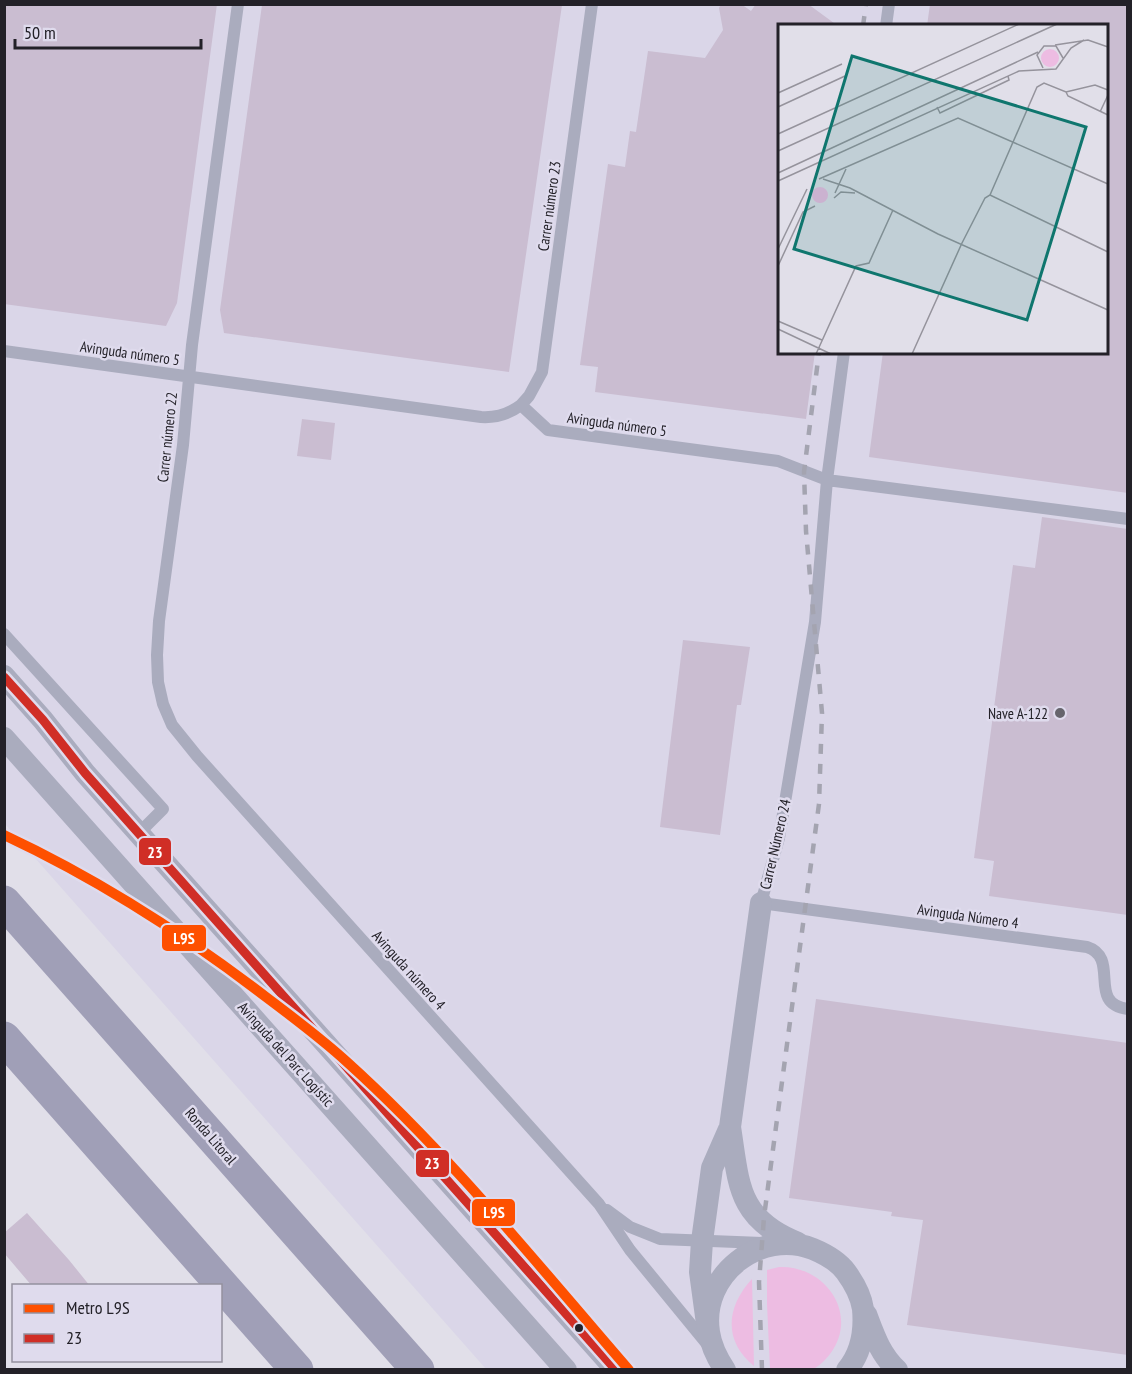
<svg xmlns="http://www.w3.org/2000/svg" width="1132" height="1374" font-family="'PT Sans Narrow',sans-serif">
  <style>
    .built { fill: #dad6e8; fill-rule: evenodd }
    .green { fill: #edbce2 }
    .building { fill: #cabdd1 }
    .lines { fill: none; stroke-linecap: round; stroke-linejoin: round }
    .lane { stroke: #aaacbe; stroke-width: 12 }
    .street { stroke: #aaacbe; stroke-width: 22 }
    .highway { stroke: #a09fb7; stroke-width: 33 }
    .rail { stroke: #a4a4b0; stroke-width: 4.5; stroke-dasharray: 10 10; stroke-linecap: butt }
    .bus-1-casing { stroke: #dfdbed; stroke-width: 14 }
    .bus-1 { stroke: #d02e26; stroke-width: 9 }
    .metro-1-casing { stroke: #dfdbed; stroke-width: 15 }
    .metro-1 { stroke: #fe5000; stroke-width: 10 }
    .poi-dot { fill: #66646c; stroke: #dfdbed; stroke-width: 2 }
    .bus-dot { fill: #232128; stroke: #dfdbed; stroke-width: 2 }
    .labels { text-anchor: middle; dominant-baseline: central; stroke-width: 5; stroke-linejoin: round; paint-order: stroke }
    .street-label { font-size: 15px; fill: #232128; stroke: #dfdbed }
    .poi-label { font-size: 15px; fill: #232128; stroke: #dfdbed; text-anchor: end }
    .inset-road { fill: none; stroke: #95939c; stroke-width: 1.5 }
    .view { fill: #0f766e; fill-opacity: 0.15; stroke: #0f766e; stroke-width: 3 }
    .inset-edge { fill: none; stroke: #232128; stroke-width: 3 }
    .line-badge { stroke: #dfdbed; stroke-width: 2 }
    .badge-label { font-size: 16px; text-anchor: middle; font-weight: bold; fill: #fff }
  </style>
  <rect width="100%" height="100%" fill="#e1dfe9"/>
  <!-- built -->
  <path class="built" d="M 4,5 L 1127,5 L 1127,1369 L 486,1369 L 5,824 ZM 780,26 L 1106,26 L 1106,352 L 780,352 Z"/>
  <!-- green -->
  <path class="green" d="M 779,1267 C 825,1265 860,1314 830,1354 C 826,1359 820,1366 813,1369 C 804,1372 781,1370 770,1369 L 767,1304 L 767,1270 Z
    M 752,1279 L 754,1366 C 723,1341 726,1307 752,1279 Z"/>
  <!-- building -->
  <path class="building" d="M 4,4 L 217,4 L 177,303 L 166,326 L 4,304 Z
    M 721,4 L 741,4 L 751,11 L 756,4 L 808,4 L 838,26 L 780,26 L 780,352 L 815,352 L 806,419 L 595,392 L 598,367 L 580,365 L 608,164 L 625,167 L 630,131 L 636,132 L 648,51 L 705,58 L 723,30 L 719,8 Z
    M 930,4 L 1128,4 L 1128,493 L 869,457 L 883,352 L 1106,352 L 1106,26 L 927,26 Z
    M 262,5 L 562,5 L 509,372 L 224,333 L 220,310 Z
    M 302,419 L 335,423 L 331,460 L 297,456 Z
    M 1042,517 L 1128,529 L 1128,915 L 989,896 L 994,861 L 974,858 L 1013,565 L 1035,568 Z
    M 683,640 L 750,647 L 741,705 L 737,705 L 720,835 L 660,827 Z
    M 816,999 L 1128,1043 L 1128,1355 L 907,1325 L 923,1220 L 891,1216 L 892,1212 L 789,1198 Z
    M 27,1213 L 69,1260 L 90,1286 L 32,1286 L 4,1253 L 4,1233 Z"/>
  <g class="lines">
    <!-- lane -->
    <path class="lane" d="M 238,4 L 192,345 L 183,445 L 159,621 L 157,655 L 158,682 L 163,704 L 172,725 L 197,756 L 599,1204 L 630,1250 L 707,1344
      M 886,26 L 889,4
      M 4,351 L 481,417 C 497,418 509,414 521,405 L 548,430 L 778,461 L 827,480 L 1128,519
      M 844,352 L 827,480 L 815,622 L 779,838 L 761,903 L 1087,947 C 1121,958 1086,1004 1128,1009
      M 521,405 L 529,396 L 542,372 L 592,4
      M 4,634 L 163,809 L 138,834
      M 607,1210 L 630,1227 L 660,1239 L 762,1243"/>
    <!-- street -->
    <path class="street" d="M 4,676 L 43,720 L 85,773 L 616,1370
      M 4,738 L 566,1370
      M 730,1127 C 739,1184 737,1219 798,1243
      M 866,1314 C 874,1335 880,1354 897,1370
      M 708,1331 L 700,1272 L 702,1241 L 712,1168 L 730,1127 L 761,903
      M 725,1370 C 717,1358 711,1346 709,1332 C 700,1275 760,1228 813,1249 C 825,1254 838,1261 846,1272 C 854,1283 861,1295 863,1309 C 865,1331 862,1352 847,1370"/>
    <!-- highway -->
    <path class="highway" d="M 4,902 L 418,1370
      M 4,1038 L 297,1370"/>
    <!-- rail -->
    <path class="rail" d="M 863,26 L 866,4
      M 762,1370 L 759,1282 L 764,1217 L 819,804 L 822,713 L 806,531 L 804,472 L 819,352"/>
    <defs>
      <path id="bus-1" d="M 4,677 L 43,720 L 85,773 L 616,1370"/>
    </defs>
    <!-- bus-1 casing -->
    <use href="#bus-1" class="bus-1-casing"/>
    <!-- bus-1 -->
    <use href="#bus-1" class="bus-1"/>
    <defs>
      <path id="metro-1" d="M 4,835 C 98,879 184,934 266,997 C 294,1018 322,1039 347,1062 C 450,1155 538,1265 629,1370"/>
    </defs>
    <!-- metro-1 casing -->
    <use href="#metro-1" class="metro-1-casing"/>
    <!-- metro-1 -->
    <use href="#metro-1" class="metro-1"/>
  </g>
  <!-- markers -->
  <circle class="poi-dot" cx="1060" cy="713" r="6"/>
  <circle class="bus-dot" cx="579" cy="1328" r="5"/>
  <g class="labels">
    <!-- street labels -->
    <g class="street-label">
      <text transform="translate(549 206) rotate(-82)">Carrer número 23</text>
      <text transform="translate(130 353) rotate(8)">Avinguda número 5</text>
      <text transform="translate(617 424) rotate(8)">Avinguda número 5</text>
      <text transform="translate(167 437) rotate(-84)">Carrer número 22</text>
      <text transform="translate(775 844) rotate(-77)">Carrer Número 24</text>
      <text transform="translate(968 916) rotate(8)">Avinguda Número 4</text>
      <text transform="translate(409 970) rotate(48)">Avinguda número 4</text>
      <text transform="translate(286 1054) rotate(48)">Avinguda del Parc Logístic</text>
      <text transform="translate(211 1136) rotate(49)">Ronda Litoral</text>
    </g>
    <!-- poi labels -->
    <g class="poi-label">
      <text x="1048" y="713">Nave A-122</text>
    </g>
  </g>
  <!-- overview -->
  <g transform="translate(778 24)">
    <rect width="330" height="330" fill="#e1dfe9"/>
    <path d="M263 34a9 9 0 1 1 18 0a9 9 0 1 1-18 0ZM34 171a8 8 0 1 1 16 0a8 8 0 1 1-16 0Z" fill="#edbce2"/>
    <path class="inset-road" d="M 277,21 L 310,16 L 330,23M 265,44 L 259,31 L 266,22 L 278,22 L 285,34M 288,68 L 290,72 L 330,91M 0,69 L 64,40M 0,83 L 67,52M 159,83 L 162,89 L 231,56 L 230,52M 322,88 L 330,71M 0,110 L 241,0M 0,127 L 279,0M 0,149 L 260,28M 41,155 L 180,94 L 330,160M 45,155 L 72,164 L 160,210 L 330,286M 0,157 L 241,47 L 278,45 L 293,24 L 306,16M 57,169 L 68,145M 212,171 L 330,228M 56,174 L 63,168 L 77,169M 0,225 L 29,165M 0,242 L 25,188 L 37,182M 0,297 L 44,316M 0,305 L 53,330M 38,330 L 78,242 L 91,239 L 115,186M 134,330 L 184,219 L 207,174 L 212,171 L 259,63 L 266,59 L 288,68 L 317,61 L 330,66"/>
    <path class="view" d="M 74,32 L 308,103 L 249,296 L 16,225 Z"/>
    <rect width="330" height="330" class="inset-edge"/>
  </g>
  <g class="line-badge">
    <rect x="138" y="837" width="34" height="29" rx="6" fill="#d02e26"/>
    <rect x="161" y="924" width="46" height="28" rx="6" fill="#fe5000"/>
    <rect x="415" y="1149" width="35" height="29" rx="6" fill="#d02e26"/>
    <rect x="471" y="1198" width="45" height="29" rx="6" fill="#fe5000"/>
  </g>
  <g class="badge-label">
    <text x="155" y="858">23</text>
    <text x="184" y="944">L9S</text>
    <text x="432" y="1169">23</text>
    <text x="494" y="1218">L9S</text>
  </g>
  <!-- border -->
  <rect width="1132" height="1374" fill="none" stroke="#232128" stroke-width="12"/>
  <!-- legend -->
  <rect x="12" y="1284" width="210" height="78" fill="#dfdbed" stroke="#94919e" stroke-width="1.5"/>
  <rect x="24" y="1304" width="30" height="9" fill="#fe5000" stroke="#94919e" stroke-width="1.5"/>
  <text x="66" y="1314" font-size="18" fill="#232128">Metro L9S</text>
  <rect x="24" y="1334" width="30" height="9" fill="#d02e26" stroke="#94919e" stroke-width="1.5"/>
  <text x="66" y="1344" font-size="18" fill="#232128">23</text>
  <!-- scale -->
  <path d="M15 39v9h186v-9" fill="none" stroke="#232128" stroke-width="3"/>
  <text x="24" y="39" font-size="18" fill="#232128" stroke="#dfdbed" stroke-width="4.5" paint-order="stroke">50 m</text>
</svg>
